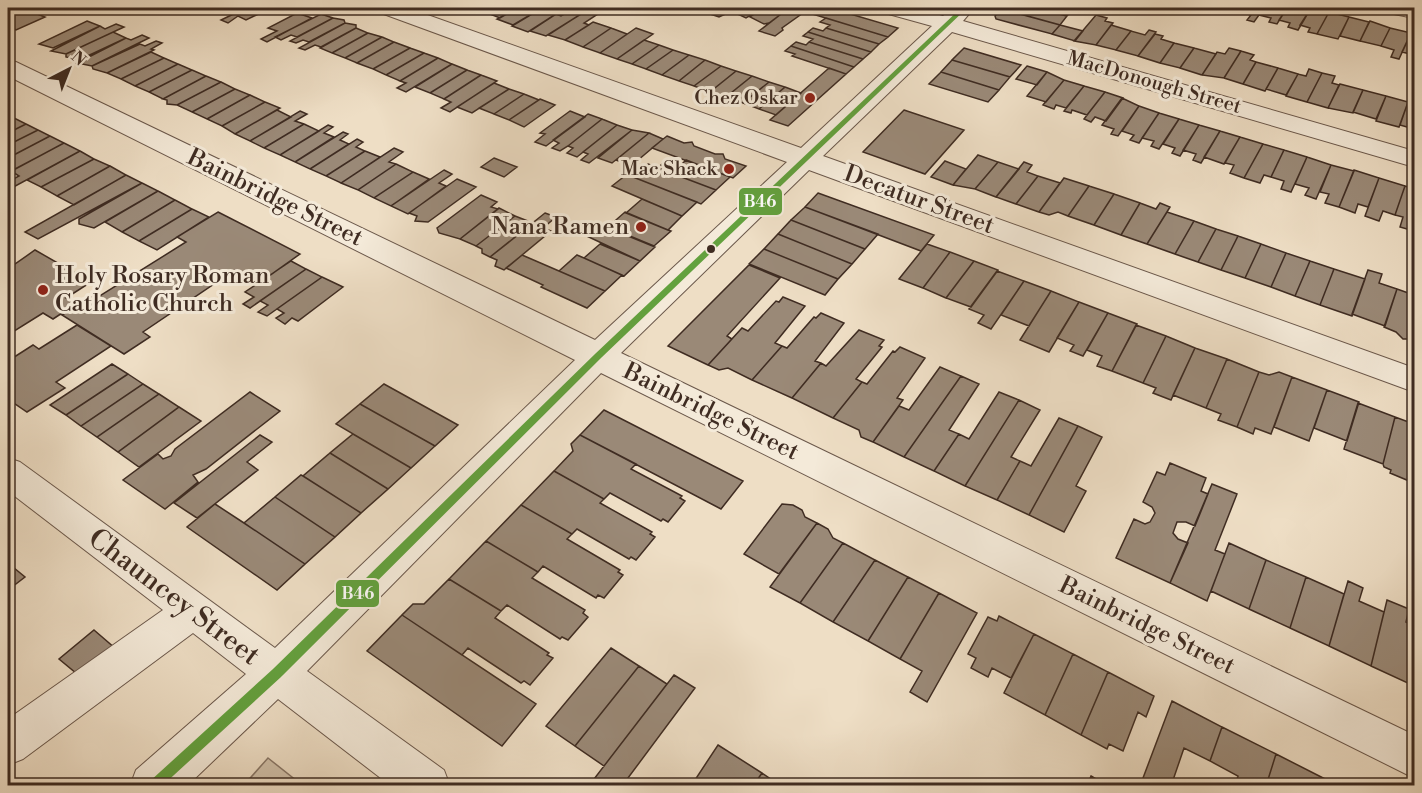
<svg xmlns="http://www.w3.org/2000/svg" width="1422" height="793" font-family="'Libre Bodoni',serif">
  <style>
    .green { fill: #d0c0a9; stroke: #887666; stroke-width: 1.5 }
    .building { fill: #9a8977; stroke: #3f2c22; stroke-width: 1.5 }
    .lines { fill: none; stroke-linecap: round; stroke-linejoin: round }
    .minor-casing { stroke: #6b584b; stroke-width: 2 }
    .minor { fill: #f4ead9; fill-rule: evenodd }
    .bus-1-casing { stroke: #f4ead9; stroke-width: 5 }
    .bus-1 { fill: #63a13e; fill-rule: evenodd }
    .poi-dot { fill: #8f2418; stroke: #f4ead9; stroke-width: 2 }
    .bus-dot { fill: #3f2c22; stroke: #f4ead9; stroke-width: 2 }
    .labels { text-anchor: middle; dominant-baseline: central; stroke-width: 6; stroke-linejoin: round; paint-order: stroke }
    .far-street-label { font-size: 20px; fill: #3f2c22; stroke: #f4ead9 }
    .far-poi-label { font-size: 20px; fill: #3f2c22; stroke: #f4ead9; text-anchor: end }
    .street-label { font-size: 24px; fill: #3f2c22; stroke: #f4ead9 }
    .poi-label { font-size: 24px; fill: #3f2c22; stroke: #f4ead9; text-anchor: end }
    .near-street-label { font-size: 28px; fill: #3f2c22; stroke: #f4ead9 }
    .line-badge { stroke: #f4ead9; stroke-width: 2 }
    .badge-label { font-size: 16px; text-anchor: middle; font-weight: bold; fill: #fff }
  </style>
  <rect width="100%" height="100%" fill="#eedec5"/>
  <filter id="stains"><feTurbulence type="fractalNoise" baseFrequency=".00333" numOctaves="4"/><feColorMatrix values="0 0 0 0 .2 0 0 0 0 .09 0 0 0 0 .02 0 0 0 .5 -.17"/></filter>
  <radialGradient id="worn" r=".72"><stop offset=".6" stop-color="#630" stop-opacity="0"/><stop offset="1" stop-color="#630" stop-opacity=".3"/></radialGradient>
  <!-- green -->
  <path class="green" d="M 268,758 L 302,785 L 244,785 Z"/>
  <!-- building -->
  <path class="building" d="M 8,8 L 22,8 L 45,17 L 16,30 L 8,26 Z
    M 66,8 L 96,8 L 81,14 Z
    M 219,8 L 240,8 L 230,12 L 224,10 L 216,14 L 211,12 Z
    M 246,8 L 271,8 L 246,20 L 238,16 L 228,23 L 221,20 Z
    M 497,8 L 517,8 L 500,18 L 487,13 Z
    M 517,8 L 542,8 L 513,25 L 497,19 Z
    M 542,8 L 557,8 L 550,12 L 556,14 L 528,32 L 512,26 Z
    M 575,8 L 586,11 L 546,36 L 530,31 L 556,14 L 561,16 Z
    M 719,8 L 739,8 L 719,17 L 710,14 Z
    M 739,8 L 763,8 L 746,18 L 733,12 Z
    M 763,8 L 789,8 L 769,23 L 764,24 L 750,17 Z
    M 789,8 L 810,8 L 782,28 L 783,30 L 775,36 L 759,31 Z
    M 816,8 L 830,8 L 898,28 L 888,37 L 809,13 Z
    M 1003,8 L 1034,8 L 1067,16 L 1060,25 L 1002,9 Z
    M 1034,8 L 1074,8 L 1067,16 Z
    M 1246,8 L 1264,8 L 1254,22 L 1247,20 L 1251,15 L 1243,13 Z
    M 1264,8 L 1287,8 L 1277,24 L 1269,22 L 1271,18 L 1259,15 Z
    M 1287,8 L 1311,8 L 1298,30 L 1288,27 L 1290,23 L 1279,20 Z
    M 1311,8 L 1329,12 L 1317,34 L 1308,32 L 1310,28 L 1300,25 Z
    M 1002,9 L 1060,25 L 1052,34 L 996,19 L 995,16 Z
    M 587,10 L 598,14 L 584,23 L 589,25 L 565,40 L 548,35 Z
    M 1329,12 L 1349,17 L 1338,39 L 1317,34 Z
    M 297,13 L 312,18 L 267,42 L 261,39 L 277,31 L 268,28 Z
    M 321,14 L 333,18 L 297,37 L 291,35 L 281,40 L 275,37 Z
    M 1096,15 L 1107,18 L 1105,21 L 1113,23 L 1096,45 L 1074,41 Z
    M 1349,17 L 1369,22 L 1360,41 L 1340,36 Z
    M 333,18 L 344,20 L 345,23 L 309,42 L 303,40 L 296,43 L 290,41 Z
    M 826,18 L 888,37 L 879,44 L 826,28 L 830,25 L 820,22 Z
    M 87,21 L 100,26 L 53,48 L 39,44 Z
    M 1370,21 L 1390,28 L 1381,46 L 1360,41 Z
    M 593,22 L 611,28 L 583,47 L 565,40 Z
    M 345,23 L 356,25 L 356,28 L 321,47 L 315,45 L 305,50 L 299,48 Z
    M 116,24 L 124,27 L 66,54 L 51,51 L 100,26 L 105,29 Z
    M 1060,25 L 1083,31 L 1075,41 L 1052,34 Z
    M 1111,25 L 1131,31 L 1116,50 L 1096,45 Z
    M 356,28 L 368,33 L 332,53 L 320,48 Z
    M 611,28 L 627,34 L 600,53 L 583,47 Z
    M 636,28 L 653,34 L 617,59 L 600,53 Z
    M 813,28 L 823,31 L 826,28 L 879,44 L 871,52 L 808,32 Z
    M 1390,28 L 1411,33 L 1399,59 L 1391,57 L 1394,50 L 1381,46 Z
    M 1149,30 L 1156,32 L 1138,56 L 1116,50 L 1131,31 L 1145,35 Z
    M 113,32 L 126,38 L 79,60 L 66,57 L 66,54 Z
    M 808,32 L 871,52 L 863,59 L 809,42 L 813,39 L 803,36 Z
    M 368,33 L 382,37 L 345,58 L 332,53 Z
    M 1411,33 L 1414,34 L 1414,55 L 1402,52 Z
    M 1155,34 L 1163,36 L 1161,39 L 1174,43 L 1160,63 L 1138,56 Z
    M 142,35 L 149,38 L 92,66 L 77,63 L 126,38 L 131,40 Z
    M 382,37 L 394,42 L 357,63 L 345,58 Z
    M 644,40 L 659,45 L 632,64 L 617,59 Z
    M 156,41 L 162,43 L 151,49 L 154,50 L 107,73 L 93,69 L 92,66 L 140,44 L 145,46 Z
    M 394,42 L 410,48 L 373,69 L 357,63 Z
    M 796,42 L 806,45 L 809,42 L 863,59 L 854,67 L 791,46 Z
    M 1174,43 L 1194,48 L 1180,68 L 1160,63 Z
    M 659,45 L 673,50 L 646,69 L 632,64 Z
    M 791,46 L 854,67 L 846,74 L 792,56 L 795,54 L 785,51 Z
    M 410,48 L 424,53 L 386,75 L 373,69 Z
    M 964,48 L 1021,65 L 1010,77 L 952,60 Z
    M 1194,48 L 1216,54 L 1202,75 L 1180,68 Z
    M 1229,48 L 1241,51 L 1224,78 L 1202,75 L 1217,52 L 1225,54 Z
    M 673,50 L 689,55 L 662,75 L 646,69 Z
    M 1241,51 L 1254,55 L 1250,60 L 1256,62 L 1243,84 L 1224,78 Z
    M 151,52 L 164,58 L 121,79 L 107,73 Z
    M 424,53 L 438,58 L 400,81 L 386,75 Z
    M 689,55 L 705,60 L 679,81 L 662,75 Z
    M 164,58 L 178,64 L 135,86 L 121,79 Z
    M 438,58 L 452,64 L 406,92 L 397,88 L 406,83 L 400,81 Z
    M 705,60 L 721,66 L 694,86 L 679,81 Z
    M 952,60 L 1010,77 L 999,90 L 941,72 Z
    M 1256,62 L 1278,68 L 1265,91 L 1243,84 Z
    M 178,64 L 192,70 L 149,92 L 135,86 Z
    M 452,64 L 467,70 L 430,93 L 415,87 Z
    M 721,66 L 736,71 L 710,92 L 694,86 Z
    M 1027,66 L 1047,72 L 1037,85 L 1016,79 Z
    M 829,68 L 846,74 L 788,126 L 770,120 Z
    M 1278,68 L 1298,74 L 1286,95 L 1266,89 Z
    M 1309,69 L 1322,73 L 1307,102 L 1286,96 L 1298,74 L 1306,76 Z
    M 192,70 L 206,76 L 163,99 L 149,92 Z
    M 467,70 L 481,75 L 444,99 L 430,93 Z
    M 736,71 L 752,76 L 726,97 L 710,92 Z
    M 941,72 L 999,90 L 988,102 L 929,84 Z
    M 1047,72 L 1064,80 L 1046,102 L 1027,96 Z
    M 1322,73 L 1335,76 L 1332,83 L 1339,85 L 1328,108 L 1307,102 Z
    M 481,75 L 497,81 L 450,112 L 441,108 L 451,102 L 444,99 Z
    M 206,76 L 221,82 L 177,105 L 167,104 L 167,100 L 163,99 Z
    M 752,76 L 769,82 L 743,103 L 726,97 Z
    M 1064,80 L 1084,86 L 1066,108 L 1056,105 L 1054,109 L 1043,105 Z
    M 221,82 L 235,89 L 192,112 L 177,105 Z
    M 769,82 L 785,87 L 759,109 L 743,103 Z
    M 494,83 L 509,89 L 472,113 L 457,107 Z
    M 1340,84 L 1363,90 L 1353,113 L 1328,108 Z
    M 1084,86 L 1105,92 L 1087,115 L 1072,110 L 1071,113 L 1064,111 Z
    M 785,87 L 801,93 L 776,115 L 759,109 Z
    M 235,89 L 250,95 L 207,119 L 192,112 Z
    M 509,89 L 524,94 L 494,114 L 479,108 Z
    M 1363,90 L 1386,96 L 1376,119 L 1353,112 Z
    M 1105,92 L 1123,98 L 1106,121 L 1095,117 L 1091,122 L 1084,119 Z
    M 524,94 L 539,100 L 509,120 L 494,114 Z
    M 250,95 L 265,102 L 222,126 L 207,119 Z
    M 1386,96 L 1408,102 L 1399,127 L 1376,121 Z
    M 1122,98 L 1139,106 L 1118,136 L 1111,134 L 1114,129 L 1102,125 Z
    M 540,99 L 555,105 L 524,127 L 509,120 Z
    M 265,102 L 280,108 L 235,134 L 222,126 Z
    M 1408,102 L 1414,104 L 1414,129 L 1400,125 Z
    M 1139,106 L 1159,113 L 1139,143 L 1130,140 L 1134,135 L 1122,131 Z
    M 277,110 L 291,117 L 250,141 L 235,134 Z
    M 904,110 L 964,130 L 925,174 L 863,152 Z
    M 300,111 L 307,114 L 295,121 L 304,124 L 264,148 L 250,141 Z
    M 570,111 L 585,117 L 546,146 L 535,142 L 545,134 L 540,133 Z
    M 1159,113 L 1179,119 L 1159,149 L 1151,146 L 1154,141 L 1142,138 Z
    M 588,114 L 602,119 L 568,146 L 560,151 L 552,148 L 559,143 L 553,140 Z
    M 14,118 L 26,124 L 8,133 L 8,121 Z
    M 602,119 L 617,125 L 577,157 L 567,153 L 573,148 L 568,146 Z
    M 1179,119 L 1199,125 L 1180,156 L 1172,153 L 1175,148 L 1163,144 Z
    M 26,124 L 38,130 L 8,145 L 8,133 Z
    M 304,124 L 319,131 L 280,155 L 264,148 Z
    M 328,125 L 333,127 L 324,133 L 334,137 L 295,162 L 280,155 Z
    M 617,125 L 632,130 L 589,163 L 581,160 L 588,154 L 583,152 Z
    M 1199,125 L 1220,131 L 1201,163 L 1193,160 L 1196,154 L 1183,150 Z
    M 38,130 L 50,136 L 8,158 L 8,145 Z
    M 632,130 L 649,133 L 612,163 L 598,158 Z
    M 1220,131 L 1240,137 L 1224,164 L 1204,157 Z
    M 343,132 L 348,134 L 340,140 L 349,144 L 310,169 L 295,162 Z
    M 649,133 L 663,139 L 631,166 L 616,160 Z
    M 50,136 L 64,143 L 8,173 L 8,158 Z
    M 667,136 L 684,143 L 692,142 L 694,146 L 715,154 L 723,154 L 725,159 L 746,166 L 733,178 L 652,148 Z
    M 1240,137 L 1263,144 L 1244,178 L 1230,173 L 1234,165 L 1225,163 Z
    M 357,139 L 363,142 L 356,147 L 365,151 L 326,176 L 310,169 Z
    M 64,143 L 80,151 L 8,190 L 8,182 L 19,176 L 11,171 Z
    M 1263,144 L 1284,150 L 1271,177 L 1264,175 L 1260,183 L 1244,178 Z
    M 394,148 L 403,152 L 389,162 L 396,164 L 358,190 L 341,183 Z
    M 1284,150 L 1307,157 L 1291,192 L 1281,189 L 1284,181 L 1271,177 Z
    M 80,151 L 94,159 L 41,187 L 27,180 Z
    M 365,151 L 380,157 L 341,183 L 326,176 Z
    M 978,155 L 998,162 L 975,189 L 953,185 Z
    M 1307,157 L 1331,165 L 1316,199 L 1305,195 L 1309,188 L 1295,184 Z
    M 494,158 L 517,167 L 504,177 L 481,167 Z
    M 94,159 L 110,166 L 57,196 L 41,187 Z
    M 668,159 L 682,164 L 686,160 L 730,177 L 716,190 L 671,173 L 674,170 L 661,165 Z
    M 945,161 L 966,169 L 953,185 L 931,177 Z
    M 998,162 L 1019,169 L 996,197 L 975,189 Z
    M 1024,162 L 1032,165 L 1027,172 L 1038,176 L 1016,204 L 996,197 Z
    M 396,164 L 413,172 L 374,198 L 358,190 Z
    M 648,164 L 671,173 L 716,190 L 701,204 L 633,177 Z
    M 1331,165 L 1354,171 L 1339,207 L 1325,203 L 1329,194 L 1320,192 Z
    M 110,166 L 126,175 L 74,205 L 57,196 Z
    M 444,170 L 452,174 L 439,183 L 446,186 L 408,214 L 391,206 Z
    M 1354,170 L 1379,178 L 1368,207 L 1358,204 L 1355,213 L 1339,207 Z
    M 413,172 L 429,179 L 391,206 L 374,198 Z
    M 126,175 L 142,183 L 38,239 L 25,232 Z
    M 626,175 L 633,177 L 697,202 L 682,216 L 612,186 Z
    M 1038,176 L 1060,183 L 1039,212 L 1016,204 Z
    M 1064,178 L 1089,186 L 1068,216 L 1058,212 L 1049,215 L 1039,212 Z
    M 1379,178 L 1405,186 L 1395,215 L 1383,211 L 1379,221 L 1365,216 Z
    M 457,179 L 476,187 L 428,222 L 415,221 L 417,216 L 409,213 Z
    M 142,183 L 158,191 L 94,228 L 79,224 L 79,219 Z
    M 1089,186 L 1114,194 L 1094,225 L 1068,216 Z
    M 1405,186 L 1414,189 L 1414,231 L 1400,227 L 1403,217 L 1395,215 Z
    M 158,191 L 175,200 L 122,232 L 105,222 Z
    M 818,193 L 934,235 L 921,251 L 805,207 Z
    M 1114,194 L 1140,203 L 1121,235 L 1094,225 Z
    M 481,195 L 497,202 L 491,207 L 498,209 L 460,239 L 439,233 L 437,228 Z
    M 642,199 L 682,216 L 668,230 L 626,213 Z
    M 175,200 L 192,209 L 139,241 L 122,232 Z
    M 1140,203 L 1156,209 L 1160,203 L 1170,207 L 1147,244 L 1121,235 Z
    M 805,207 L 878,234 L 865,249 L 791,220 Z
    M 499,208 L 515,216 L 476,246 L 460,239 Z
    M 192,209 L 209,217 L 157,250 L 139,241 Z
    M 218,212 L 300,254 L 259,283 L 235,270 L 143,332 L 150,337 L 124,354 L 62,315 L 91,297 L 95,299 L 186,242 L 177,237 Z
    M 625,212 L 668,230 L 671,231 L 654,246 L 608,227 Z
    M 1167,212 L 1194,221 L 1175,254 L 1147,244 Z
    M 545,213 L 556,217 L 543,228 L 551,231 L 504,270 L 495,266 L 497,260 L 490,257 Z
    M 515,216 L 533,223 L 490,257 L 482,253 L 482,249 L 476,246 Z
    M 791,220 L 865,249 L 852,264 L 778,234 Z
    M 1194,221 L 1216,229 L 1198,262 L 1175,254 Z
    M 587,222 L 609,231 L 611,229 L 655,247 L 640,261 L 576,231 Z
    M 1216,229 L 1238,236 L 1221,270 L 1198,262 Z
    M 778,234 L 852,264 L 838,279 L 764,249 Z
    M 1238,236 L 1261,244 L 1245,278 L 1221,270 Z
    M 600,244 L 640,261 L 624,276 L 584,258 Z
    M 927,244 L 950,252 L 923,288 L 899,279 Z
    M 1261,244 L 1286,253 L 1271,287 L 1245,278 Z
    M 764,249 L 838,279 L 825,295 L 749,264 Z
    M 35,250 L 91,282 L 66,298 L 76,304 L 53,319 L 43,313 L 8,335 L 8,269 Z
    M 950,252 L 974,261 L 946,298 L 923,288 Z
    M 1286,253 L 1310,261 L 1295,296 L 1271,287 Z
    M 522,255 L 559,271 L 605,291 L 587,308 L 541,287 L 543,285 L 506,268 Z
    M 577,255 L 584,258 L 622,275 L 605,291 L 559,271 Z
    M 291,261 L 306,269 L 250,308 L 243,304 L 254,297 L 245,292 Z
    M 974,261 L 998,270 L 971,307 L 946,298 Z
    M 1310,261 L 1334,269 L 1320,305 L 1295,296 Z
    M 749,265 L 780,278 L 727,336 L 732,339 L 708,365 L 668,346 Z
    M 306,269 L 322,277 L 267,316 L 258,312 L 268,305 L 260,301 Z
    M 1334,269 L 1365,279 L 1352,316 L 1320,305 Z
    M 1368,270 L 1382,274 L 1379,283 L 1397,289 L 1385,326 L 1352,314 Z
    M 997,271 L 1024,281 L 991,329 L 978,323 L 984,315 L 969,309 Z
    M 322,277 L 343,287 L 298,321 L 292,318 L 285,324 L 276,318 L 284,313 L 277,309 Z
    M 1024,281 L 1051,291 L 1029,326 L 1001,315 Z
    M 1397,289 L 1414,295 L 1414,339 L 1403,339 L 1396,332 L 1384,327 Z
    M 1051,291 L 1079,302 L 1049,352 L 1020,340 Z
    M 783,297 L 805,306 L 775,343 L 782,346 L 752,380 L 728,368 L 719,370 L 708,365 L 742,328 L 748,331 L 776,301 L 779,302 Z
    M 1079,302 L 1108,313 L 1083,356 L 1070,351 L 1074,345 L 1057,338 Z
    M 821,313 L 844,323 L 815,361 L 821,363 L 792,398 L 752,380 L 782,346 L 787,348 L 814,317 L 816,318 Z
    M 1108,313 L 1137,324 L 1112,371 L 1097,366 L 1102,356 L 1087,350 Z
    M 77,325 L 111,346 L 56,382 L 65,388 L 27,412 L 8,399 L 8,361 L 33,345 L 39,349 Z
    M 1136,325 L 1166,336 L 1143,383 L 1112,371 Z
    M 859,330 L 884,340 L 879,346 L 882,347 L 856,379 L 862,382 L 833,418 L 792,398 L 821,363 L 826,366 Z
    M 1166,336 L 1195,348 L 1171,400 L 1153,393 L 1156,388 L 1143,383 Z
    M 900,347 L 925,358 L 897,398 L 903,400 L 873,442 L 861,437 L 859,430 L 833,418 L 862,382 L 867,384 L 893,351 L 895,352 Z
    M 1195,348 L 1227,359 L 1206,408 L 1173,395 Z
    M 1227,359 L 1259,372 L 1237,427 L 1218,420 L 1221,414 L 1206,408 Z
    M 112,364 L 128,374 L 66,415 L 50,405 Z
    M 940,367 L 961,376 L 904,457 L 873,442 L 899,406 L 909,410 Z
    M 1259,372 L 1269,375 L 1279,372 L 1292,377 L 1271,434 L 1255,428 L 1253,434 L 1237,427 Z
    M 128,374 L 143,384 L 81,426 L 66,415 Z
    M 961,376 L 979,384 L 949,430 L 959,434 L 934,471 L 904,457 Z
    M 1292,377 L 1327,390 L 1309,441 L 1274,427 Z
    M 143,384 L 159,394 L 97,437 L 81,426 Z
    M 384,384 L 458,425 L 435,446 L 360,404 Z
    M 1327,390 L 1359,402 L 1347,441 L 1314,428 Z
    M 250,392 L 280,411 L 206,469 L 193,475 L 198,482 L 165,509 L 123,480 L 158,454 L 163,459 L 171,456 L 175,449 Z
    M 999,392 L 1019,400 L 965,486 L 934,471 L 959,434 L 969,439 Z
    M 159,394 L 179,407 L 118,452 L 97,437 Z
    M 1019,400 L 1040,410 L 1011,457 L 1020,461 L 997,500 L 965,486 Z
    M 1358,403 L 1395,417 L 1383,464 L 1344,449 Z
    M 360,404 L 435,446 L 411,468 L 336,424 Z
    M 179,407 L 201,421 L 139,467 L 118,452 Z
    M 604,410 L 743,481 L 721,509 L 580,435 Z
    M 1395,417 L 1414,424 L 1414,483 L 1390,473 L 1391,470 L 1384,467 L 1383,464 Z
    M 1059,418 L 1078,426 L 1029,515 L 997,500 L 1020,461 L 1031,466 Z
    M 1078,426 L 1102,437 L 1076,486 L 1086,491 L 1064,532 L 1029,515 Z
    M 353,434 L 411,468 L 388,489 L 330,453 Z
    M 260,435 L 272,442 L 247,462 L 258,470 L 197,518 L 174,503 Z
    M 580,435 L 636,464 L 631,469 L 682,496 L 680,498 L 685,501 L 668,522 L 663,519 L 661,521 L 610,493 L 604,499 L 554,471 L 573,451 L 571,444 Z
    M 330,453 L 388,489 L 361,513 L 303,476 Z
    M 1170,463 L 1206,478 L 1201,491 L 1208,494 L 1195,526 L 1186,522 L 1177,522 L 1173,533 L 1178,539 L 1188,543 L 1170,583 L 1116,558 L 1134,519 L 1145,524 L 1150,522 L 1155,513 L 1152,507 L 1143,502 L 1157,472 L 1165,475 Z
    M 554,471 L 604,499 L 600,503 L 652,532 L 650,534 L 655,537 L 636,560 L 631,557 L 629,559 L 577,529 L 572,534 L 521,505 Z
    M 301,475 L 303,476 L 361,513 L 335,537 L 275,497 Z
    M 1212,484 L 1237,494 L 1215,550 L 1225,554 L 1207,601 L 1170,583 Z
    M 275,497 L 335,537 L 305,564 L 244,523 Z
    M 215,504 L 244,523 L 305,564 L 277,590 L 187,527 Z
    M 782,504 L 793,505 L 802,510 L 805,517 L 817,523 L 779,574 L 744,554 Z
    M 521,505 L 572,534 L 567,539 L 620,570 L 618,572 L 623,575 L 604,598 L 598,595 L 596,598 L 543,566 L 538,572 L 486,541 Z
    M 817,523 L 828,529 L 833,538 L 843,543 L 800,603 L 770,587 Z
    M 486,541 L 538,572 L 532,578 L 585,610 L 583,613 L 588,617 L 568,640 L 562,637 L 560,639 L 507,605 L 501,611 L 449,579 Z
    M 843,543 L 875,560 L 833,622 L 800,603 Z
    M 1229,543 L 1266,560 L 1249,609 L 1211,591 Z
    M 875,560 L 908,577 L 868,641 L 833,622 Z
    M 1266,560 L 1306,577 L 1290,628 L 1249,609 Z
    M 8,563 L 25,577 L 8,590 Z
    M 908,577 L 939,593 L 900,659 L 868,641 Z
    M 1306,577 L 1344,594 L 1329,646 L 1290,628 Z
    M 449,579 L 501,611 L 495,618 L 549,653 L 547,655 L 553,658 L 530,685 L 524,681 L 521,683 L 468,648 L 462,655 L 402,615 L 413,604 L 424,604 Z
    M 1348,581 L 1363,588 L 1359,601 L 1384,612 L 1371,666 L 1329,646 Z
    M 939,593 L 977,613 L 927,702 L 910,692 L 922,671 L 900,659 Z
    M 1387,600 L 1409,609 L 1406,622 L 1414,626 L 1414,673 L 1412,685 L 1371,666 Z
    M 402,615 L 536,704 L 502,746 L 367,651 Z
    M 999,616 L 1034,634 L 1011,678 L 992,668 L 988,677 L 971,668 L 976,658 L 968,654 L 988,617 L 997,621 Z
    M 94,630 L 116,649 L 82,678 L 59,659 Z
    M 1034,634 L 1073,654 L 1045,715 L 1004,693 Z
    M 611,648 L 639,666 L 575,746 L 546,726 Z
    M 1073,654 L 1108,672 L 1081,735 L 1045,715 Z
    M 639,666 L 667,684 L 604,766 L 575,746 Z
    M 1108,672 L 1154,696 L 1146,717 L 1138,712 L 1123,751 L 1109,744 L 1107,749 L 1081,735 Z
    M 674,675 L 695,688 L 622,786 L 604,786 L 594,779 Z
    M 1172,701 L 1222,727 L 1210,761 L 1184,748 L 1171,786 L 1140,786 Z
    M 1222,727 L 1276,754 L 1266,786 L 1235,786 L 1238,776 L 1210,761 Z
    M 718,745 L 762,773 L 753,786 L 691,786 Z
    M 1276,754 L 1331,782 L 1330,786 L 1266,786 Z
    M 762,773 L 781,786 L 753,786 Z
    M 1091,776 L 1108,786 L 1087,786 Z"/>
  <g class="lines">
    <defs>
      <path id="minor" d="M 379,8 L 408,8 L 801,148 L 932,26 L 885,13 L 883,8 L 915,8 L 943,16 L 952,8 L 974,8 L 963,21 L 1414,151 L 1414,167 L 952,32 L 823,156 L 1414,368 L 1414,392 L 809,170 L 621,353 L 1414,735 L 1414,778 L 601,373 L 307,671 L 444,770 L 450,786 L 391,786 L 278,699 L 187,786 L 130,786 L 136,770 L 246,674 L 193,633 L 23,759 L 8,765 L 8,719 L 163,610 L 8,491 L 8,458 L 20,462 L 275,648 L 575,360 L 8,76 L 8,60 L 16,62 L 595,340 L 787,162 L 381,13 Z
        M 1387,8 L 1414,8 L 1414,18 L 1389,13 Z"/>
    </defs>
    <!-- minor casing -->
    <use href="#minor" class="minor-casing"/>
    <!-- minor -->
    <use href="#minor" class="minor"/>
    <defs>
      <path id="bus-1" d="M 961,8 L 967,8 L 601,358 L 281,677 L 162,786 L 147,786 L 149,782 L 273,669 L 595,354 Z"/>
    </defs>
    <!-- bus-1 casing -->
    <use href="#bus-1" class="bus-1-casing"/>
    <!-- bus-1 -->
    <use href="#bus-1" class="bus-1"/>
  </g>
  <!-- markers -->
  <g class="poi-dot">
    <circle cx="810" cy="98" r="6"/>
    <circle cx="729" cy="169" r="6"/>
    <circle cx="641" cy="227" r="6"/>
    <circle cx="43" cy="290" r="6"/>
  </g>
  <circle class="bus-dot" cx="711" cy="249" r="5"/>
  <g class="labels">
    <!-- far-street labels -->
    <g class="far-street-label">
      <text transform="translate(1154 83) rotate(16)">MacDonough Street</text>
    </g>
    <!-- far-poi labels -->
    <g class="far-poi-label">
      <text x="798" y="98">Chez Oskar</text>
      <text x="717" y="169">Mac Shack</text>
    </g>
    <!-- street labels -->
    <g class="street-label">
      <text transform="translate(275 198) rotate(26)">Bainbridge Street</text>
      <text transform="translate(919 200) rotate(20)">Decatur Street</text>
      <text transform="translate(711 412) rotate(26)">Bainbridge Street</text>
      <text transform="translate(1147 626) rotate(26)">Bainbridge Street</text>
    </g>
    <!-- poi labels -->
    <g class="poi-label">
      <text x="629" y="227">Nana Ramen</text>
      <text x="55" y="276" text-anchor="start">Holy Rosary Roman<tspan x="55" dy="28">Catholic Church</tspan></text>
    </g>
    <!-- near-street labels -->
    <g class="near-street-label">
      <text transform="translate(174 597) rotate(37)">Chauncey Street</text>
    </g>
  </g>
  <g class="line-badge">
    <rect x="738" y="187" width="45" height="29" rx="6" fill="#63a13e"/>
    <rect x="335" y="579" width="45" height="29" rx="6" fill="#63a13e"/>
  </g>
  <g class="badge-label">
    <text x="760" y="207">B46</text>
    <text x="358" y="599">B46</text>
  </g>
  <!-- margin -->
  <rect width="1422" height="793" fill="none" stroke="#eedec5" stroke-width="30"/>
  <rect x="9" y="9" width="1404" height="775" fill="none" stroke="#3f2c22" stroke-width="3"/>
  <rect x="15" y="15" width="1392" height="763" fill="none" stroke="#3f2c22" stroke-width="1.5"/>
  <!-- north arrow -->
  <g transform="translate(69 69) rotate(42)" stroke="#f4ead9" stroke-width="4.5" paint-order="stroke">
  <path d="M0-4.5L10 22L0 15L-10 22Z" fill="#3f2c22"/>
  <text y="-9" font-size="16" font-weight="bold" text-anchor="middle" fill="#3f2c22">N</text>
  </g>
  <rect width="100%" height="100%" filter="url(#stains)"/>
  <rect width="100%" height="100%" fill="url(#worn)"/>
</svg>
